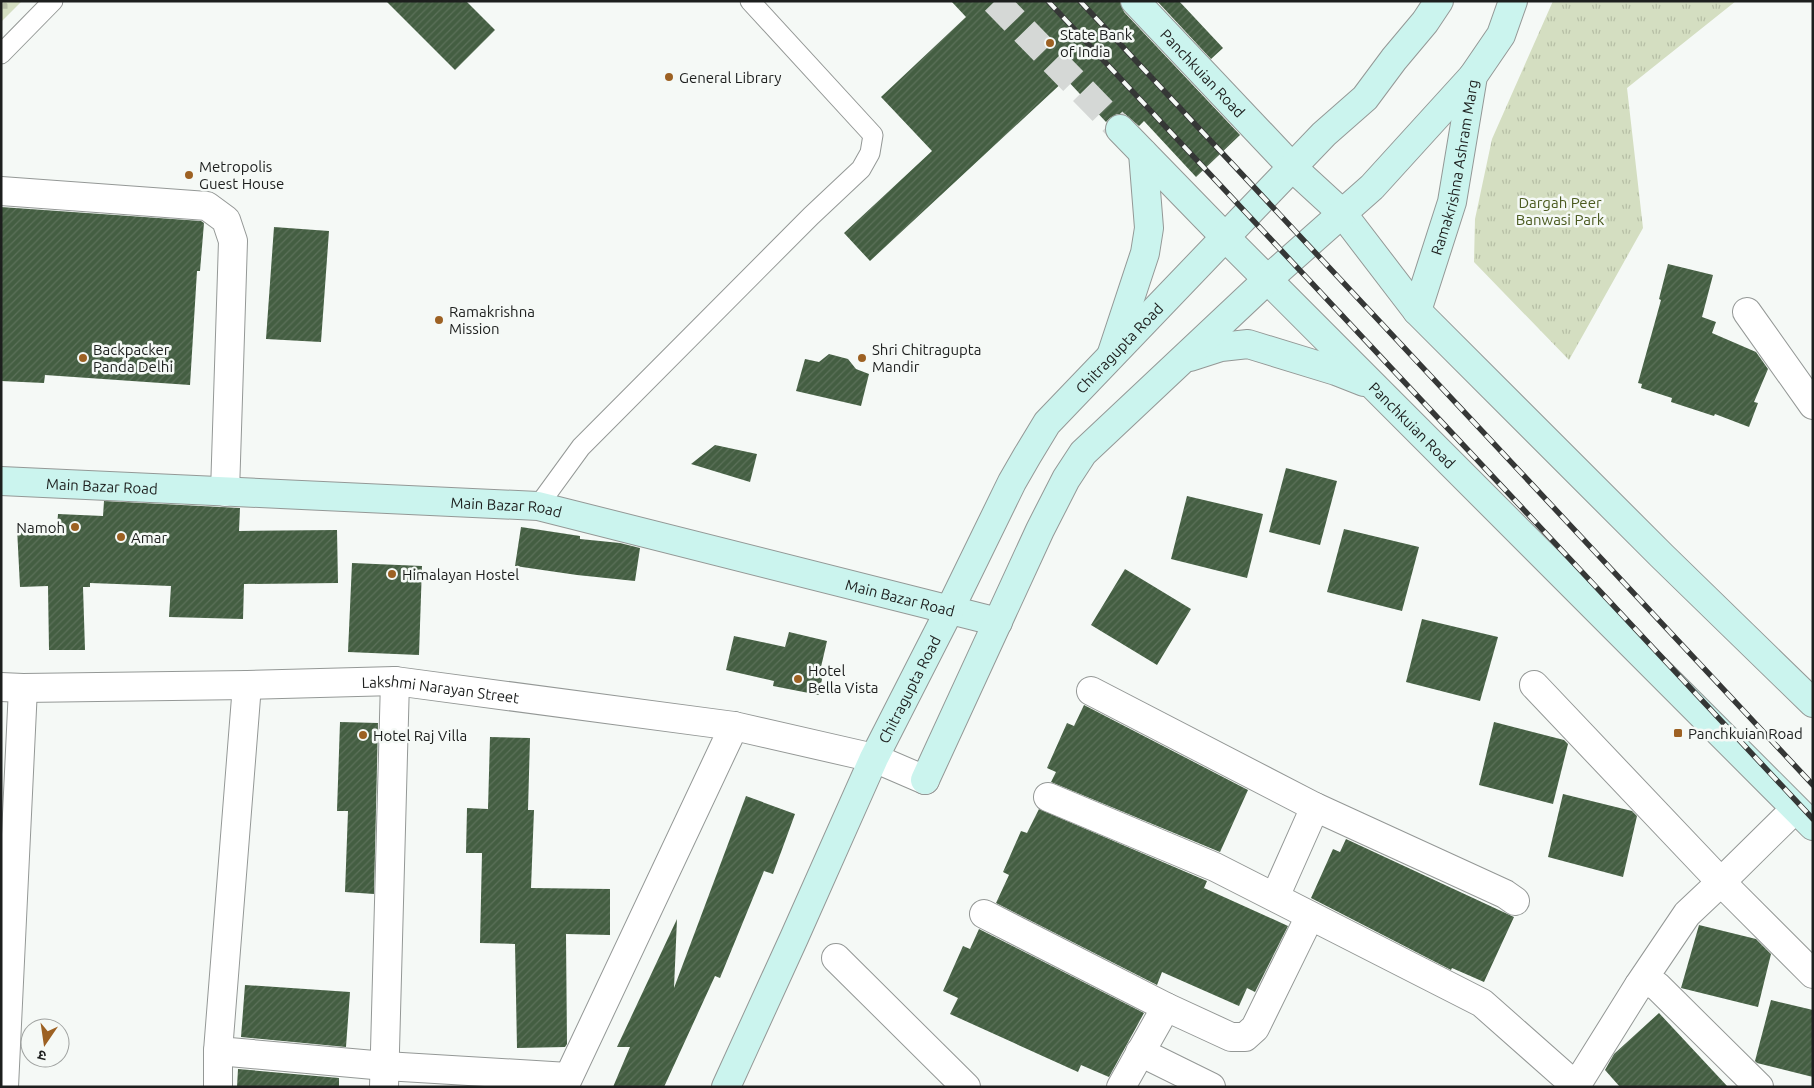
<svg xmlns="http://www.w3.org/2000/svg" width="1814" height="1088" font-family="Ubuntu,'Noto Sans Devanagari',sans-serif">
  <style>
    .cemetery { fill: url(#cemetery-stones) }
    .park { fill: url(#park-tufts) }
    .building { fill: url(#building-hatch) }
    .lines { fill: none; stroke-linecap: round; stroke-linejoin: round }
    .secondary-tunnel { stroke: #d5d8d6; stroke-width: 28; stroke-dasharray: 28 14; stroke-linecap: butt }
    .lane-casing { stroke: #949896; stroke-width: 21 }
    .street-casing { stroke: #949896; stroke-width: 30 }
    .secondary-casing { stroke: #949896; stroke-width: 30 }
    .lane { stroke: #fff; stroke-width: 19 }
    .street { stroke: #fff; stroke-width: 28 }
    .secondary { stroke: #cbf4ee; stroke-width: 28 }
    .rail-casing { stroke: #353736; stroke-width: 5.5 }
    .rail { stroke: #f5f9f6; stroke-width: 4; stroke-dasharray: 11; stroke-linecap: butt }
    .poi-dot { fill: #9d6123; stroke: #f5f9f6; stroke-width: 2 }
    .labels { text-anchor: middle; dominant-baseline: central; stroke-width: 5; stroke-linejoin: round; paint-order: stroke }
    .poi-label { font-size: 15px; fill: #1d1f1e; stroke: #f5f9f6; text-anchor: start }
    .street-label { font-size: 15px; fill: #1d1f1e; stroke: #f5f9f6 }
    .park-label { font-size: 15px; fill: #4a5a1f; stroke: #f5f9f6 }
  </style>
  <defs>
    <pattern id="cemetery-stones" width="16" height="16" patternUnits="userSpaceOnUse" patternTransform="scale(1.25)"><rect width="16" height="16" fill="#d4dec1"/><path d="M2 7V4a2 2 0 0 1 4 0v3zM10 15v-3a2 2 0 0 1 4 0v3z" fill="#b6bea5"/></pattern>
    <pattern id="park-tufts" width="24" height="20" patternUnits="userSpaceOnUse" patternTransform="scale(1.25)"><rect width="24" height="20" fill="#d4dec1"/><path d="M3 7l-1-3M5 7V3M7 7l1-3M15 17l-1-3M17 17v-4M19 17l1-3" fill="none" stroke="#b6bea5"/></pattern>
    <pattern id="building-hatch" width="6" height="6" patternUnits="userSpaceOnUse" patternTransform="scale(1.25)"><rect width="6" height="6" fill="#445e42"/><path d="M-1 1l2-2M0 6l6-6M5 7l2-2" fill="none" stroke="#5c715a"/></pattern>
  </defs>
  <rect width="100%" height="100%" fill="#f5f9f6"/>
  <!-- cemetery -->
  <path class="cemetery" d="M 1,1 L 22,1 L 1,22 Z"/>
  <!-- park -->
  <path class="park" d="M 1553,1 L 1736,1 L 1627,88 L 1643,228 L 1569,360 L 1474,262 L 1475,219 L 1492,139 Z"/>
  <!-- building -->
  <path class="building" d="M 386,1 L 466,1 L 495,30 L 455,70 Z
    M 951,1 L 1120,1 L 1124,12 L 1240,135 L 1196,177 L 1144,121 L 1139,126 L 1125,114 L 1117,114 L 1110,118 L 1106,122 L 1066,79 L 870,261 L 844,233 L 932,151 L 881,97 L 966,17 Z
    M 1157,1 L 1179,1 L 1223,48 L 1211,59 Z
    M 1,207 L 201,221 L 204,223 L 200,271 L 197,271 L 190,385 L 45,375 L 44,383 L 1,381 Z
    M 274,227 L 329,231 L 321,342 L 266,339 Z
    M 1668,264 L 1713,275 L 1702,317 L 1716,322 L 1712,333 L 1756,352 L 1768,369 L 1754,402 L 1758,403 L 1749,427 L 1715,414 L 1714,416 L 1671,402 L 1672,398 L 1641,388 L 1642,384 L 1638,383 L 1661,300 L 1659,299 Z
    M 829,354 L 848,359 L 856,369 L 869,374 L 861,406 L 796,391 L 805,359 L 819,362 Z
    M 715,445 L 757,454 L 750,482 L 691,464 Z
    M 1286,468 L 1337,481 L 1320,545 L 1269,532 Z
    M 1187,496 L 1263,514 L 1247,578 L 1171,559 Z
    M 104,501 L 240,508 L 239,531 L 337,530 L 338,583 L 244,584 L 243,619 L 169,617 L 171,586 L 90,583 L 90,587 L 83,587 L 85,650 L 49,650 L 48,586 L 20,587 L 17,528 L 57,527 L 58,514 L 103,516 Z
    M 521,527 L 580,536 L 580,539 L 620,543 L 640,548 L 635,581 L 577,575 L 515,566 Z
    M 1344,529 L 1419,547 L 1402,611 L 1327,592 Z
    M 352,563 L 422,566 L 419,655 L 348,652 Z
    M 1125,569 L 1191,609 L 1157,665 L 1091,625 Z
    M 1422,619 L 1498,637 L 1480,701 L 1406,682 Z
    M 789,632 L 827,641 L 821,667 L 824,668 L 819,695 L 773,686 L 774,681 L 726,670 L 734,636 L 785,647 Z
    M 1084,705 L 1248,790 L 1220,852 L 1051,782 L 1056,772 L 1047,768 L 1067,723 L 1074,726 Z
    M 340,722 L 378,723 L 374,894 L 345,892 L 348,811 L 337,811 Z
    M 1494,722 L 1564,740 L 1568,744 L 1553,804 L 1479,785 Z
    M 490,737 L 530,738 L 528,810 L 534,810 L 531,888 L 610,889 L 610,935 L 566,934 L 567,1044 L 565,1047 L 517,1048 L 515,944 L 480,943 L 482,853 L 466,853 L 467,808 L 488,809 Z
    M 1563,794 L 1632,811 L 1637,816 L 1623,877 L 1548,857 Z
    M 746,796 L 795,814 L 773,874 L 764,871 L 720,978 L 715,976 L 664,1087 L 613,1087 L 630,1047 L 617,1047 L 677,919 L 674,988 Z
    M 1039,809 L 1207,881 L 1204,888 L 1288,926 L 1255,992 L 1247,988 L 1239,1006 L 1162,972 L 1157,985 L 996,903 L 1009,875 L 1003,872 L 1021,831 L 1027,833 Z
    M 1346,839 L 1514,917 L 1484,982 L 1452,968 L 1451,970 L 1311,898 L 1333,849 L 1340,852 Z
    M 1699,925 L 1756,939 L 1771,954 L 1758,1007 L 1681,988 Z
    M 979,929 L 1144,1013 L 1109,1077 L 1081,1065 L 1078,1072 L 950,1014 L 958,998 L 943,991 L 963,946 L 970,949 Z
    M 245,985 L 350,992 L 346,1047 L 241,1037 Z
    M 1771,1000 L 1813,1010 L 1813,1077 L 1757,1063 L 1755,1061 Z
    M 1659,1013 L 1728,1087 L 1620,1087 L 1605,1070 L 1614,1054 Z
    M 238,1069 L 339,1078 L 339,1087 L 237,1087 Z"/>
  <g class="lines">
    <!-- secondary-tunnel -->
    <path class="secondary-tunnel" d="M 995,1 L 1120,129"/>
    <defs>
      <path id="lane" d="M 1,54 L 53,1
        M 538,506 L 581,447 L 811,216 L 861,169 L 870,153 L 873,135 L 750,1"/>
      <g id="street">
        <path d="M 1,191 L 207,206 L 226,220 L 233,241 L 225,492"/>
        <path d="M 1747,312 L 1813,405"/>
        <path d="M 1534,685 L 1721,882 L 1795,809"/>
        <path id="s1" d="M 1,687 L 23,688 L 247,685 L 395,681 L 734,726 L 874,758 L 925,780"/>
        <path d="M 1091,691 L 1315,807 L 1275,897"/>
        <path d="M 1048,797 L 1215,867 L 1482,1003 L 1577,1087"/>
        <path d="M 1315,807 L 1505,894 L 1515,901"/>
        <path d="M 984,914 L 1166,1007 L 1231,1037 L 1245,1037 L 1255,1028 L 1310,916"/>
        <path d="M 836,958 L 966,1087"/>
        <path d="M 1639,985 L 1687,914 L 1721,882 L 1813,974"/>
        <path d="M 218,1051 L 385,1066 L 568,1077"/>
        <path d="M 1140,1052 L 1211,1087"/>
        <path d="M 1576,1086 L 1639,985 L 1647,982 L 1657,986 L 1759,1087"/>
        <path d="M 4,1087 L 23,688"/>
        <path d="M 218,1087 L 218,1051 L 247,685"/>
        <path d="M 384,1087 L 395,681"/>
        <path d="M 564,1087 L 734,726"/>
        <path d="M 1121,1087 L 1166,1007"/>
      </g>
      <g id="secondary">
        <path id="s2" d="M 1135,1 L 1293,168 L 1342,213 L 1417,311 L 1662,556 L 1813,703"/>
        <path id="s3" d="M 1120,129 L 1226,238 L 1813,826"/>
        <path id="s4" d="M 1417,311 L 1452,202 L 1473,76 L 1501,35 L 1513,1"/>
        <path d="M 1112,353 L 1145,253 L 1149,228 L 1143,153"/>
        <path d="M 1190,357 L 1221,347 L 1248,344 L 1336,371 L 1364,382"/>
        <path id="s5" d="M 1,481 L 538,506 L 998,622"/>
        <path d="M 925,780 L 1040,530 L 1066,479 L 1083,453 L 1267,280 L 1372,187 L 1473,76"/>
        <path id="s6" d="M 726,1087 L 794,938 L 874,758 L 950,609 L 1012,482 L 1027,456 L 1047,423 L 1324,134 L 1365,98 L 1394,59 L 1425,22 L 1439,1"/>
      </g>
    </defs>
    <!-- lane casing -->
    <use href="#lane" class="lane-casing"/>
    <!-- street casing -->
    <use href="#street" class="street-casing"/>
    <!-- secondary casing -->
    <use href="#secondary" class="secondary-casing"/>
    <!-- lane -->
    <use href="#lane" class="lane"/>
    <!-- street -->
    <use href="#street" class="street"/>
    <!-- secondary -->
    <use href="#secondary" class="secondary"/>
    <defs>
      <path id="rail" d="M 1048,1 L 1813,819
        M 1080,1 L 1813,785"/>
    </defs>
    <!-- rail casing -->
    <use href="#rail" class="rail-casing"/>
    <!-- rail -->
    <use href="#rail" class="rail"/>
  </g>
  <!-- markers -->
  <g class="poi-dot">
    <circle cx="1050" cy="43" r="5"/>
    <circle cx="669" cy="77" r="5"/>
    <circle cx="189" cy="175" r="5"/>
    <circle cx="439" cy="320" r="5"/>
    <circle cx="83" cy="358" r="5"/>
    <circle cx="862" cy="358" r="5"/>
    <circle cx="75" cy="527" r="5"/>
    <circle cx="121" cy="537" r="5"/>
    <circle cx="392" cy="574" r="5"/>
    <circle cx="798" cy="679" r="5"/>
    <rect x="1673" y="728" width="10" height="10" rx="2.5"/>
    <circle cx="363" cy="735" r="5"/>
  </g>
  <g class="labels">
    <!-- poi labels -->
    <g class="poi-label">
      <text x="1060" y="34">State Bank<tspan x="1060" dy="17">of India</tspan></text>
      <text x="679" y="77">General Library</text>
      <text x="199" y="166">Metropolis<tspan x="199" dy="17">Guest House</tspan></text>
      <text x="449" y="311">Ramakrishna<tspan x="449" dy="17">Mission</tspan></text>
      <text x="93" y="349">Backpacker<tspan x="93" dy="17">Panda Delhi</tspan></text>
      <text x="872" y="349">Shri Chitragupta<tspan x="872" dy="17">Mandir</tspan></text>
      <text x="65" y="527" text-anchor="end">Namoh</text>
      <text x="131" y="537">Amar</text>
      <text x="402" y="574">Himalayan Hostel</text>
      <text x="808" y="670">Hotel<tspan x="808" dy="17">Bella Vista</tspan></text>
      <text x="1688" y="733">Panchkuian Road</text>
      <text x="373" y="735">Hotel Raj Villa</text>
    </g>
    <!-- street labels -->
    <g class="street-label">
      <text stroke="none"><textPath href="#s2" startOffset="99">Panchkuian Road</textPath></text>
      <text stroke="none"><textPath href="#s4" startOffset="149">Ramakrishna Ashram Marg</textPath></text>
      <text stroke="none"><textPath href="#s6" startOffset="842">Chitragupta Road</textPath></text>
      <text stroke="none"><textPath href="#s3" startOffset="416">Panchkuian Road</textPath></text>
      <text stroke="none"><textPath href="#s5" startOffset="101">Main Bazar Road</textPath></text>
      <text stroke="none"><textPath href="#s5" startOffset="506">Main Bazar Road</textPath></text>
      <text stroke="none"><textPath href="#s5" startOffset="911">Main Bazar Road</textPath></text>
      <text stroke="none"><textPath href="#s1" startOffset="440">Lakshmi Narayan Street</textPath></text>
      <text stroke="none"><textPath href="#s6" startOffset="438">Chitragupta Road</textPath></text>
    </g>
    <!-- park labels -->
    <g class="park-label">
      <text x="1560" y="202">Dargah Peer<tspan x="1560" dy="17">Banwasi Park</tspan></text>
    </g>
  </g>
  <!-- border -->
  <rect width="1814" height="1088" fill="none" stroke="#1d1f1e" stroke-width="5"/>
  <!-- north arrow -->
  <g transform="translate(45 1043) rotate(193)"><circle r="24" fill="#f5f9f6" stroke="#9fa2a0"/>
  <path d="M0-4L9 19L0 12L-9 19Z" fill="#9d6123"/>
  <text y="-8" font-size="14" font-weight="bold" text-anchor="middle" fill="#1d1f1e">उ</text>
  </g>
</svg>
